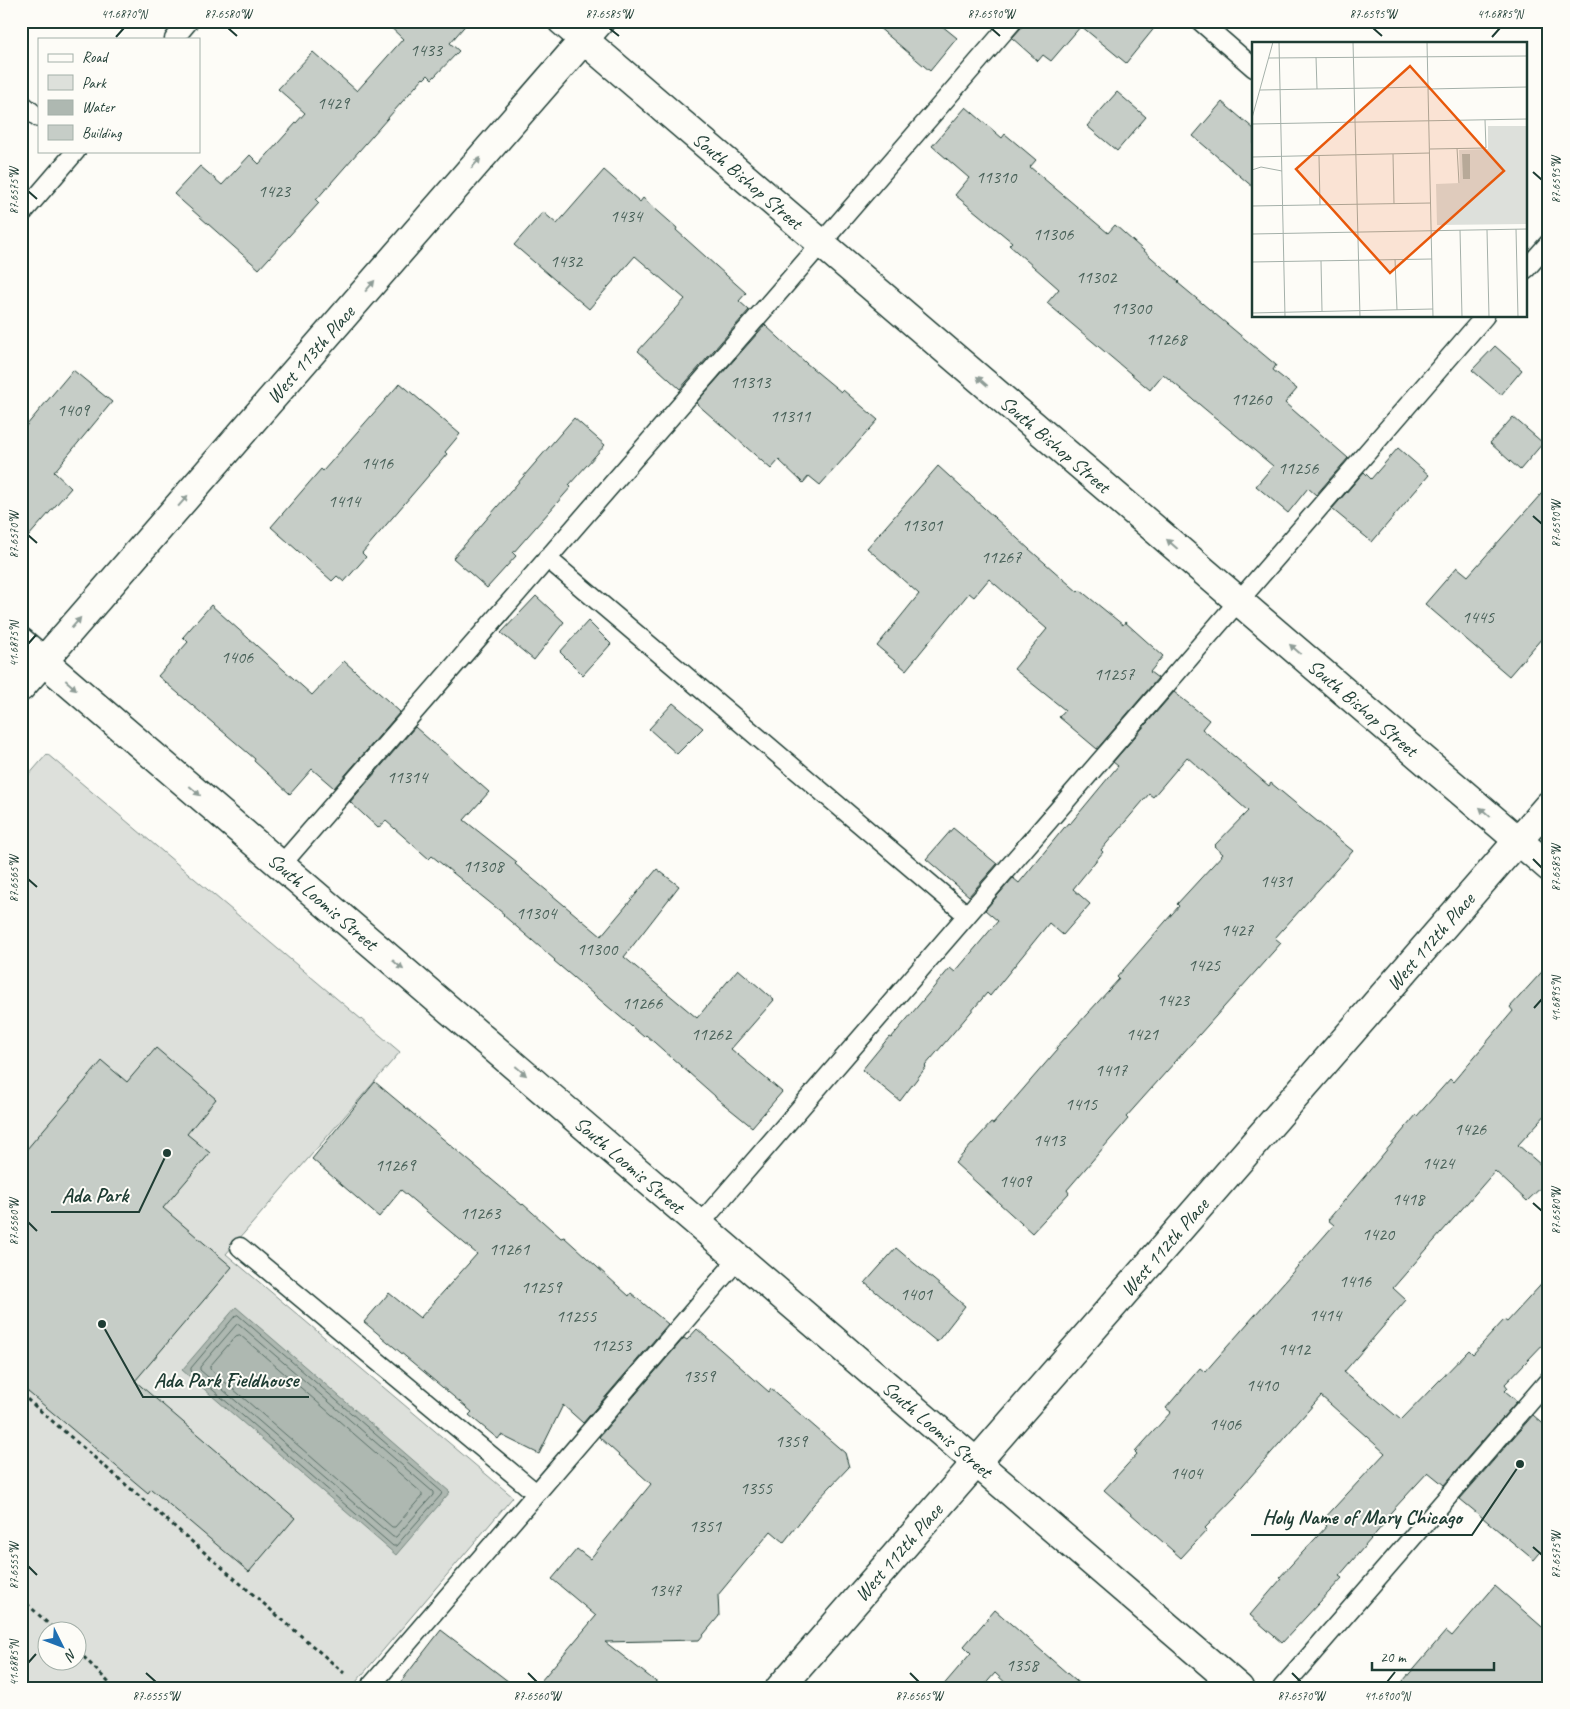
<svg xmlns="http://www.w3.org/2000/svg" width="1570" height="1709" font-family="Caveat,sans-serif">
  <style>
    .green { fill: #dde0db; stroke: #7e8e88; fill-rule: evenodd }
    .water { fill: #aeb8b1; stroke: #75877f }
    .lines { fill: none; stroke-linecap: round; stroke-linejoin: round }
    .shore { stroke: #586e66; stroke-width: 1 }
    .building { fill: #c6cdc7; stroke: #1f3d34 }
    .lane-casing { stroke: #1f3d34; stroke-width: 21 }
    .street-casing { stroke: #1f3d34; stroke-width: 31 }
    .path { stroke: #1f3d34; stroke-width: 3; stroke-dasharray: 4 4; stroke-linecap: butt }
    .lane { stroke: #fdfcf7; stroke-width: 18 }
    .street { stroke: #fdfcf7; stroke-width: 28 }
    .oneway { fill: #8e9c96 }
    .ticks { fill: none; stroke: #1f3d34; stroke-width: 2 }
    .labels { text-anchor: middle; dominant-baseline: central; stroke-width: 4; stroke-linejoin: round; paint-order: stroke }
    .number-label { font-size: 18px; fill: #496159 }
    .street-label { font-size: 20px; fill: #1f3d34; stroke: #fdfcf7 }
    .inset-road { fill: none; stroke: #a4b0a9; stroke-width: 1 }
    .view { fill: #e8590c; fill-opacity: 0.15; stroke: #e8590c; stroke-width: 2.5 }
    .inset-edge { fill: none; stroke: #1f3d34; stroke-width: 2.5 }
    .leader { fill: none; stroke: #1f3d34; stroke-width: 2 }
    .callout-dot { fill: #1f3d34; stroke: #fdfcf7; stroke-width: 2 }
    .callout-label { font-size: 21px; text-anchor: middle; font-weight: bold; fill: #1f3d34; stroke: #fdfcf7; stroke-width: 4; stroke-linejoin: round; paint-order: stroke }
    .neatline { fill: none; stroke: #1f3d34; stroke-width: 2 }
    .ticks-label { font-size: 12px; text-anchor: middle; fill: #1f3d34 }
  </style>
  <rect width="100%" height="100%" fill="#fdfcf7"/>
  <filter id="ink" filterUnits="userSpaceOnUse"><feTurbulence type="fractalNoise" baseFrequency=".02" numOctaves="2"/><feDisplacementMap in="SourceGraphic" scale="10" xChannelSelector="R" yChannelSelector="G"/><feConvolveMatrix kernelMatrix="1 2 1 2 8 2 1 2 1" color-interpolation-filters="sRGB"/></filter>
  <g filter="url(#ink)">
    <!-- green -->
    <path class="green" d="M 47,754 L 400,1052 L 226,1254 L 513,1497 L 351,1688 L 21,1688 L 21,784 ZM 48,1632 L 78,1632 L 78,1662 L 48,1662 Z"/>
    <!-- water -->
    <path class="water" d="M 236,1307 L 450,1492 L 396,1555 L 182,1370 Z"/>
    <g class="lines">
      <!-- shore -->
      <path class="shore" d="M 238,1315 L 442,1492 L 441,1495 L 396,1546 L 393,1546 L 191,1371 L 191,1368 L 235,1316 Z
        M 239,1324 L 433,1492 L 433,1495 L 396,1537 L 393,1537 L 200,1370 L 200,1367 L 236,1325 Z
        M 240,1335 L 422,1493 L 422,1496 L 395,1527 L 392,1527 L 210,1369 L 210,1366 L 236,1336 Z"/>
    </g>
    <!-- building -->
    <path class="building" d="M 384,21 L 469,21 L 450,43 L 459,51 L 432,79 L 428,75 L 424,79 L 423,78 L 316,200 L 319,203 L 259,269 L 174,194 L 200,166 L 222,185 L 250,155 L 259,164 L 305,113 L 278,89 L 313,52 L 357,91 L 403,39 Z
      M 871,21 L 936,21 L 957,38 L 930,71 Z
      M 1023,21 L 1160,21 L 1126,63 L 1081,26 L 1051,61 L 1043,55 L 1038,61 L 1012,38 L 1021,28 Z
      M 1117,92 L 1146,117 L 1117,151 L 1087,126 Z
      M 1222,102 L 1254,129 L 1254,188 L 1193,136 Z
      M 966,107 L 1002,138 L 1005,134 L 1036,160 L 1030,167 L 1108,233 L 1115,225 L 1179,282 L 1178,283 L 1276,365 L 1273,370 L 1297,389 L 1285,403 L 1348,458 L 1316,495 L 1308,488 L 1288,513 L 1256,486 L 1273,466 L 1163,374 L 1150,390 L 1047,303 L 1059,289 L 1009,245 L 1012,242 L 955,195 L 969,178 L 932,146 Z
      M 604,170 L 640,202 L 643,198 L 677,228 L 676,230 L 746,293 L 739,301 L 749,310 L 680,389 L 638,351 L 685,299 L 635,256 L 589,309 L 514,245 L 543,212 L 557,224 Z
      M 765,325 L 806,363 L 841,392 L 843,390 L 878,420 L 820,485 L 809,476 L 803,483 L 779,460 L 771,469 L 696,403 Z
      M 1495,346 L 1522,370 L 1501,395 L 1472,370 Z
      M 73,370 L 112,402 L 54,472 L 71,488 L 21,545 L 21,432 Z
      M 400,383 L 460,434 L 445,452 L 447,454 L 362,553 L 366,557 L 344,582 L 337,576 L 332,581 L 271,527 L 321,469 L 323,471 Z
      M 1513,417 L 1543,443 L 1520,470 L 1490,443 Z
      M 574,418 L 605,445 L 569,485 L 571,487 L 513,553 L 516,556 L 487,588 L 453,558 Z
      M 1398,448 L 1429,475 L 1372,542 L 1332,509 L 1364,472 L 1371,479 Z
      M 938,466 L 1029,549 L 1078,592 L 1080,590 L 1123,625 L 1125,622 L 1163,656 L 1150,672 L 1158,678 L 1097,749 L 1059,717 L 1065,710 L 1014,669 L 1047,629 L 989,579 L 974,597 L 969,593 L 906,670 L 877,646 L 919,594 L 867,548 Z
      M 1549,485 L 1549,630 L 1509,676 L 1425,604 L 1457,567 L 1468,576 Z
      M 536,596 L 564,622 L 534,660 L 501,633 Z
      M 211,605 L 312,695 L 344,661 L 400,712 L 334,788 L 312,769 L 290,794 L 254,761 L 255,759 L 158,676 L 188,642 L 183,637 Z
      M 588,621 L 611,644 L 583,675 L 560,652 Z
      M 1174,692 L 1209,720 L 1202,729 L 1269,786 L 1271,783 L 1353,851 L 1275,938 L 1281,943 L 1126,1117 L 1128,1119 L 1067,1190 L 1069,1193 L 1032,1233 L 955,1163 L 991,1123 L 993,1124 L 1057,1050 L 1056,1048 L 1119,979 L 1117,977 L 1179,906 L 1177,904 L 1223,854 L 1214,846 L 1248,811 L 1187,757 L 1153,797 L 1149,794 L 1101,850 L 1103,852 L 1073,889 L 1090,904 L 1063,935 L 1049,923 L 990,996 L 987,993 L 925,1066 L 926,1067 L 900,1101 L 862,1070 L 889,1037 L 891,1038 L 950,968 L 955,972 L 998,921 L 985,910 L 1013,878 L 1019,883 L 1068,823 L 1070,824 L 1118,766 L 1113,762 Z
      M 673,703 L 703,728 L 677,754 L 649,729 Z
      M 415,727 L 489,792 L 464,820 L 517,862 L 515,864 L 601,936 L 657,869 L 679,886 L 624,957 L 697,1018 L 738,969 L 774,1000 L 731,1049 L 782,1092 L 752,1127 L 715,1097 L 715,1096 L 646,1035 L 644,1037 L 554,961 L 555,960 L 503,915 L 504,914 L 432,856 L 429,859 L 386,821 L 378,828 L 350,802 Z
      M 953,828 L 997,864 L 969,896 L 926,859 Z
      M 1549,964 L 1549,1111 L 1518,1145 L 1549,1172 L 1549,1180 L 1527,1201 L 1495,1171 L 1393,1288 L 1406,1300 L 1344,1372 L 1401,1420 L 1469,1350 L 1473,1354 L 1504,1320 L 1507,1322 L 1549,1276 L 1549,1338 L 1505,1384 L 1508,1388 L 1505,1391 L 1517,1401 L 1444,1485 L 1428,1472 L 1381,1523 L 1383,1525 L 1339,1576 L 1342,1578 L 1282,1643 L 1250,1615 L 1281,1579 L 1279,1578 L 1327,1526 L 1322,1521 L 1385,1453 L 1321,1396 L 1236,1493 L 1238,1494 L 1205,1528 L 1207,1530 L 1181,1558 L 1104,1490 L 1137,1454 L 1135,1452 L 1171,1412 L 1166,1408 L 1200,1368 L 1205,1372 L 1334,1225 L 1328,1220 L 1416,1115 L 1417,1116 L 1450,1079 L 1453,1082 L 1513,1011 L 1510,1007 Z
      M 156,1048 L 216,1099 L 187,1134 L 210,1153 L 163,1208 L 232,1267 L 135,1381 L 295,1518 L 249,1572 L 151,1489 L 148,1493 L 21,1386 L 21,1156 L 102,1061 L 127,1082 Z
      M 375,1082 L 522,1205 L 523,1204 L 561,1238 L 564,1237 L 629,1296 L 631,1293 L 668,1324 L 583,1423 L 563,1405 L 539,1454 L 501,1435 L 498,1439 L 469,1415 L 472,1412 L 364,1322 L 389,1293 L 420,1318 L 477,1254 L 401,1190 L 379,1217 L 312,1159 Z
      M 896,1248 L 965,1306 L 937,1342 L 865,1283 Z
      M 697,1329 L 769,1392 L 771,1389 L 845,1453 L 849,1467 L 813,1505 L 784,1542 L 771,1531 L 718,1595 L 719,1616 L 699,1640 L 605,1642 L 664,1688 L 535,1688 L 596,1616 L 552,1579 L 577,1549 L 590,1559 L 651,1484 L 599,1437 L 684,1338 L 687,1340 Z
      M 1533,1415 L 1549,1429 L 1549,1542 L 1534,1560 L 1460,1499 Z
      M 1495,1586 L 1549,1633 L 1549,1688 L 1397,1688 L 1446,1631 L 1452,1636 Z
      M 995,1610 L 1084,1688 L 1011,1688 L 995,1673 L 982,1688 L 941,1688 L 971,1653 L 964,1646 Z
      M 441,1630 L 517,1688 L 396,1688 Z"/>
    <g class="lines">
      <defs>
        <path id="lane" d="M 1200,21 L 1254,68
          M 174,39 L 189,21
          M 21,103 L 39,118
          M 21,215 L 76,151
          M 1526,269 L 1549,243
          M 547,558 L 967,915
          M 281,865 L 786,284 L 1013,21
          M 700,1224 L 1485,316
          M 240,1247 L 536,1493
          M 369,1688 L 739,1258
          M 1282,1688 L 1549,1380"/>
        <g id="street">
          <path id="s1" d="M 562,21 L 1549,867"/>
          <path id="s2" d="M 21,642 L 1239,1688"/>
          <path id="s3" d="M 21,687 L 600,21"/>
          <path id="s4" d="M 780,1688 L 1549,805"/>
        </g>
      </defs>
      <!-- lane casing -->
      <use href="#lane" class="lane-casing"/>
      <!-- street casing -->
      <use href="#street" class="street-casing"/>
      <!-- path -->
      <path class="path" d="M 21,1394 L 344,1673
        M 21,1598 L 57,1632
        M 78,1651 L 114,1688"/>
      <!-- lane -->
      <use href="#lane" class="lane"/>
      <!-- street -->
      <use href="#street" class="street"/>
    </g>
    <!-- one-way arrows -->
    <defs><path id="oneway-solid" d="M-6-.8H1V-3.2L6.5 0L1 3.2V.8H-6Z" transform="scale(1.25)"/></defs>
    <g class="oneway">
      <use href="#oneway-solid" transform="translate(476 163) rotate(-49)"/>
      <use href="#oneway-solid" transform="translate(370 286) rotate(-49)"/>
      <use href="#oneway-solid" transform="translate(982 381) rotate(-139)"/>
      <use href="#oneway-solid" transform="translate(183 501) rotate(-49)"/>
      <use href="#oneway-solid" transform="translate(1172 544) rotate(-139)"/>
      <use href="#oneway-solid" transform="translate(76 623) rotate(-49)"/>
      <use href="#oneway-solid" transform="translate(1295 649) rotate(-139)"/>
      <use href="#oneway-solid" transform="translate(71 685) rotate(41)"/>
      <use href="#oneway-solid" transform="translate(195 791) rotate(41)"/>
      <use href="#oneway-solid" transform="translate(1485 812) rotate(-139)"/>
      <use href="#oneway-solid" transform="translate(398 965) rotate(41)"/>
      <use href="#oneway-solid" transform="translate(521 1071) rotate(41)"/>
    </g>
  </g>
  <!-- ticks -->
  <path class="ticks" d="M 228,28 L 237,36M 609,28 L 619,36M 991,28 L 1000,36M 1373,28 L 1382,36M 116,37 L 124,28M 1492,37 L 1500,28M 1533,172 L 1542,180M 28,191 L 37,199M 1533,516 L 1542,524M 28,535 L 37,543M 28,644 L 36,635M 1533,859 L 1542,868M 28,879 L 37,887M 1534,1008 L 1542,999M 1533,1203 L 1542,1211M 28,1222 L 37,1231M 1533,1547 L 1542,1555M 28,1566 L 37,1575M 28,1663 L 36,1654M 146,1673 L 156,1682M 528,1673 L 537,1682M 910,1673 L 919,1682M 1292,1673 L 1301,1682M 1387,1682 L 1395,1672"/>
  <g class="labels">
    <!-- number labels -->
    <g class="number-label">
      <text x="426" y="50">1433</text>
      <text x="333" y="103">1429</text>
      <text x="996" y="177">11310</text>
      <text x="274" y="191">1423</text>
      <text x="626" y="216">1434</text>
      <text x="1053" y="234">11306</text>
      <text x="566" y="261">1432</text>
      <text x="1096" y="277">11302</text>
      <text x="1131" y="308">11300</text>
      <text x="1166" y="339">11268</text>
      <text x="750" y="382">11313</text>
      <text x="1251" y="399">11260</text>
      <text x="73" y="410">1409</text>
      <text x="790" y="416">11311</text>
      <text x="377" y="463">1416</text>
      <text x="1298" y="468">11256</text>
      <text x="344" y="501">1414</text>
      <text x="922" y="525">11301</text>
      <text x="1001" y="557">11267</text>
      <text x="1478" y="617">1445</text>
      <text x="237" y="657">1406</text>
      <text x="1114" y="674">11257</text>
      <text x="407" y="777">11314</text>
      <text x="483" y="866">11308</text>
      <text x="1276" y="881">1431</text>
      <text x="536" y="913">11304</text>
      <text x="1237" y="930">1427</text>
      <text x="597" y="949">11300</text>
      <text x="1204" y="965">1425</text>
      <text x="1173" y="1000">1423</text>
      <text x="642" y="1003">11266</text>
      <text x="711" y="1034">11262</text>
      <text x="1142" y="1034">1421</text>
      <text x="1111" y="1070">1417</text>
      <text x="1081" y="1104">1415</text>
      <text x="1470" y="1129">1426</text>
      <text x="1049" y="1140">1413</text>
      <text x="1438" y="1163">1424</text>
      <text x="395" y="1165">11269</text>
      <text x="1015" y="1181">1409</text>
      <text x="1408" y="1199">1418</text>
      <text x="480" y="1213">11263</text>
      <text x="1378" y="1234">1420</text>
      <text x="509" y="1249">11261</text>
      <text x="1355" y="1281">1416</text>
      <text x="541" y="1287">11259</text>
      <text x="916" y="1294">1401</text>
      <text x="1325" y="1315">1414</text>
      <text x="576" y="1316">11255</text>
      <text x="611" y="1345">11253</text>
      <text x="1294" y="1349">1412</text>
      <text x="699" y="1376">1359</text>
      <text x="1262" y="1385">1410</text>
      <text x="1225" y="1424">1406</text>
      <text x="791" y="1441">1359</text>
      <text x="1186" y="1473">1404</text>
      <text x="756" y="1488">1355</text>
      <text x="705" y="1526">1351</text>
      <text x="665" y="1590">1347</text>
      <text x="1022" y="1665">1358</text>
    </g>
    <!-- street labels -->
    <g class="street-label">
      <text stroke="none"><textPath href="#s1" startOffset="245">South Bishop Street</textPath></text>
      <text stroke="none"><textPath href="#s3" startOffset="441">West 113th Place</textPath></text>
      <text stroke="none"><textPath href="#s1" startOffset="650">South Bishop Street</textPath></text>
      <text stroke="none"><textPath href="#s1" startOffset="1055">South Bishop Street</textPath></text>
      <text stroke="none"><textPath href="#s2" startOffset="398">South Loomis Street</textPath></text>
      <text stroke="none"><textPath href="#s4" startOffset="990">West 112th Place</textPath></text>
      <text stroke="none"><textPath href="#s2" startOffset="802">South Loomis Street</textPath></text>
      <text stroke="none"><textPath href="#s4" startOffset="585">West 112th Place</textPath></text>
      <text stroke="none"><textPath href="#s2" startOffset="1208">South Loomis Street</textPath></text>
      <text stroke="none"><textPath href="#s4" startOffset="180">West 112th Place</textPath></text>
    </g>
  </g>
  <!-- overview -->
  <g transform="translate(1252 42)">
    <rect width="275" height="275" fill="#fdfcf7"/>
    <path d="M 236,84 L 275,84 L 275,182 L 185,183 L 184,142 L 208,141 L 207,108 L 236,107 Z" fill="#dde0db"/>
    <path d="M 210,112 L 218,112 L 218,137 L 211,137 Z" fill="#aeb8b1"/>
    <path class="inset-road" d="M 27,0 L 33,275M 101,0 L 108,275M 175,0 L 181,275M 64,15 L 65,47M 17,16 L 275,14M 176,47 L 275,45M 8,48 L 176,45M 0,76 L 21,0M 0,82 L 275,77M 205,106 L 207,141M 178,107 L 234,106 L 233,78M 141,112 L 142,162M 67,114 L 68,163M 0,115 L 178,111M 0,128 L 9,125 L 30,129M 0,164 L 179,161M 264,187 L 266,275M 208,188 L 210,275M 235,188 L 237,275M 0,192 L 275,187M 143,217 L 145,268M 69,219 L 70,269M 0,220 L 180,217M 0,271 L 181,267"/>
    <path class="view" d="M 158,24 L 252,129 L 138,231 L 44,127 Z"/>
    <rect width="275" height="275" class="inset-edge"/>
  </g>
  <!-- callouts -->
  <path class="leader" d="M167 1153L139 1212H51M102 1324L143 1397H309M1520 1464L1472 1535H1251"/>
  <g class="callout-dot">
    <circle cx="167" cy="1153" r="5"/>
    <circle cx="102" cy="1324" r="5"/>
    <circle cx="1520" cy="1464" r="5"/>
  </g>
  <g class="callout-label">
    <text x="95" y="1202">Ada Park</text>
    <text x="226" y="1387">Ada Park Fieldhouse</text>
    <text x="1362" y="1524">Holy Name of Mary Chicago</text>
  </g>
  <!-- margin -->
  <rect width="1570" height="1709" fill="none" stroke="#fdfcf7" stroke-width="55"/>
  <!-- legend -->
  <rect x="38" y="38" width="162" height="115" fill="#fdfcf7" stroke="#a4b0a9"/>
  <rect x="48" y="54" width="25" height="8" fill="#fdfcf7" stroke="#a4b0a9"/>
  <text x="82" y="62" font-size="15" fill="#1f3d34">Road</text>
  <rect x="48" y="75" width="25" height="15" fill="#dde0db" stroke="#a4b0a9"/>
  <text x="82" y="88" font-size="15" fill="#1f3d34">Park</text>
  <rect x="48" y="100" width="25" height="15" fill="#aeb8b1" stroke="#a4b0a9"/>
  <text x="82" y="112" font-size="15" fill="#1f3d34">Water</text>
  <rect x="48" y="125" width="25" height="15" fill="#c6cdc7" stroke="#a4b0a9"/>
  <text x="82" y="138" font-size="15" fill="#1f3d34">Building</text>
  <!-- north arrow -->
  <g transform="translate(62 1646) rotate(132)"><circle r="24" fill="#fdfcf7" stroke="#a4b0a9"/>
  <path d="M0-4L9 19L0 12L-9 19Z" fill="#1f6fb2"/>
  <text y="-8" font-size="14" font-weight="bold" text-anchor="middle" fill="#1f3d34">N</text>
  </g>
  <!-- scale -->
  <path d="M1372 1662v8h122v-8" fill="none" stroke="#1f3d34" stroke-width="2.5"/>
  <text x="1380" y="1662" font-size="15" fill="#1f3d34" stroke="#fdfcf7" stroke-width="4" paint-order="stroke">20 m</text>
  <rect x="28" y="28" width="1514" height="1654" class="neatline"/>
  <g class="ticks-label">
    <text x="124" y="18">41.6870°N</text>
    <text x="228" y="18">87.6580°W</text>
    <text x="609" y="18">87.6585°W</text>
    <text x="991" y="18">87.6590°W</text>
    <text x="1373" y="18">87.6595°W</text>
    <text x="1500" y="18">41.6885°N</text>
    <text transform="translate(1556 180) rotate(-90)" y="4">87.6595°W</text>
    <text transform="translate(14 191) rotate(-90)" y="4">87.6575°W</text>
    <text transform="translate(1556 524) rotate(-90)" y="4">87.6590°W</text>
    <text transform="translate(14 535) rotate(-90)" y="4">87.6570°W</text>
    <text transform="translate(14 644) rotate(-90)" y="4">41.6875°N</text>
    <text transform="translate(1556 868) rotate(-90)" y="4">87.6585°W</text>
    <text transform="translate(14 879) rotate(-90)" y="4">87.6565°W</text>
    <text transform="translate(1556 999) rotate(-90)" y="4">41.6895°N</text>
    <text transform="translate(1556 1211) rotate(-90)" y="4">87.6580°W</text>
    <text transform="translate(14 1222) rotate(-90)" y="4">87.6560°W</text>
    <text transform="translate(1556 1555) rotate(-90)" y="4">87.6575°W</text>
    <text transform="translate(14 1566) rotate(-90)" y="4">87.6555°W</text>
    <text transform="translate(14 1663) rotate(-90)" y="4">41.6885°N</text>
    <text x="156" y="1700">87.6555°W</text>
    <text x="537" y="1700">87.6560°W</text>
    <text x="919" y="1700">87.6565°W</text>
    <text x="1301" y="1700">87.6570°W</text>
    <text x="1387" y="1700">41.6900°N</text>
  </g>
</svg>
